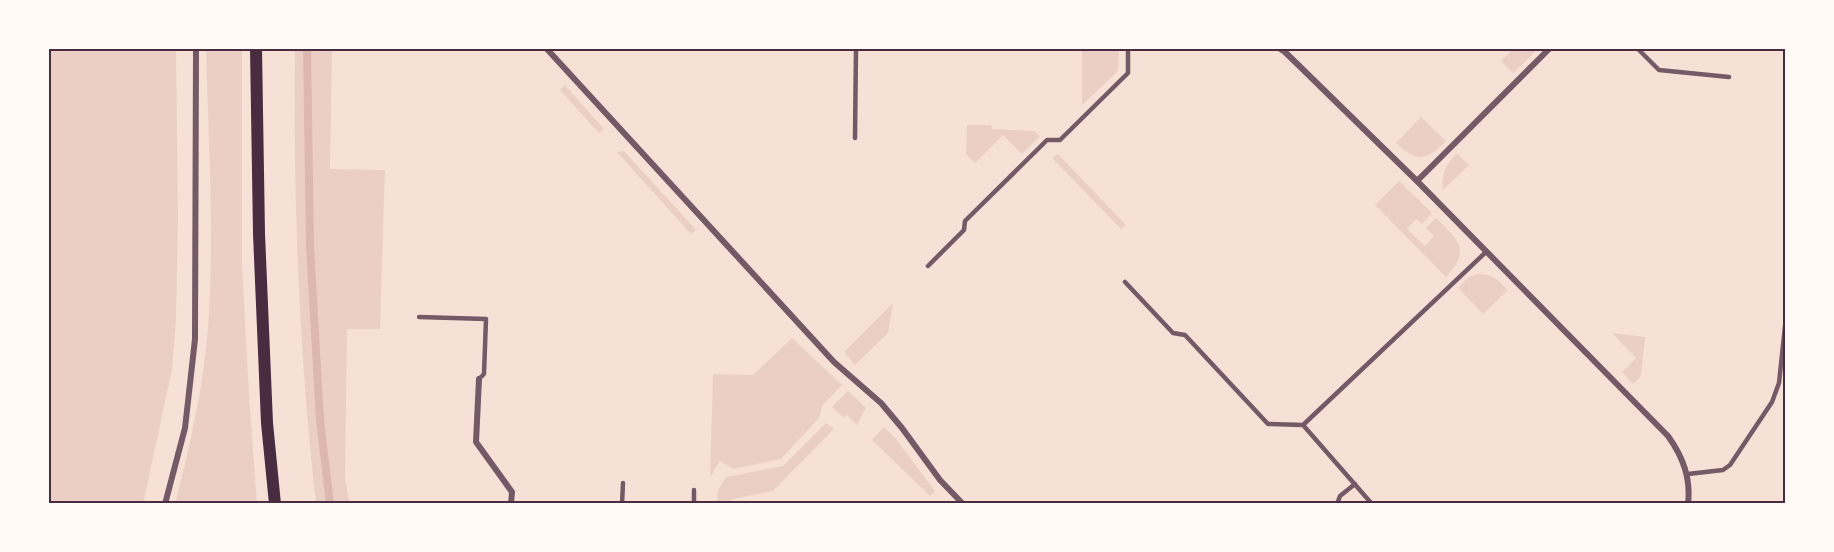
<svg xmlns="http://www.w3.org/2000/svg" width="1834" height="552" font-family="'Zilla Slab',serif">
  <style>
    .green { fill: #ebcfc5 }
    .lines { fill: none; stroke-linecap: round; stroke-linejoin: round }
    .stream { stroke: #dcb8b0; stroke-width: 8 }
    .service { stroke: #755966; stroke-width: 4.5 }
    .minor { stroke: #755966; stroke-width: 6 }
    .secondary { stroke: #4a2c40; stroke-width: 12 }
    .neatline { fill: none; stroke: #4a2c40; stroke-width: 2 }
  </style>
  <rect width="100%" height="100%" fill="#f7e1d7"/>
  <!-- green -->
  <path class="green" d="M 48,48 L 176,48 L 178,218 L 176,320 L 172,369 L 143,504 L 48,504 Z
    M 206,48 L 242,48 L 242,263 L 249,396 L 257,504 L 175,504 C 191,441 206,377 209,312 C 214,224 208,136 206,48 Z
    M 295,48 L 332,48 L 330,169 L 385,170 L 380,329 L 347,329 L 345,480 L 350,504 L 316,504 C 299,352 293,201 295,48 Z
    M 1082,48 L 1119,48 L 1118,71 L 1082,105 Z
    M 1514,48 L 1539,48 L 1513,73 L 1501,61 Z
    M 565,85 L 604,129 L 599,133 L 560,90 Z
    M 1421,117 L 1446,141 C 1426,161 1417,163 1396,143 Z
    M 967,125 L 991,125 L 992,129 L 1034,131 L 1040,136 L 1022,154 L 1003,135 L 975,163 L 966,154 Z
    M 624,151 L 696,230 L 691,234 L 617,152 Z
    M 1457,153 L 1469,165 L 1443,190 C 1441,173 1446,165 1457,153 Z
    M 1058,154 L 1126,225 L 1121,229 L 1052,158 Z
    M 1399,181 L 1432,213 L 1422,224 L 1416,219 L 1407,229 L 1425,246 L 1434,236 L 1426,228 L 1436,218 C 1459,240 1471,250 1446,277 L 1375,205 Z
    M 1477,274 C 1493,274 1497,279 1508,290 L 1483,314 L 1458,288 L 1469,277 Z
    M 893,303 L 888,333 L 855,365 L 844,352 Z
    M 1612,333 L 1645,337 L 1641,376 L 1633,384 L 1622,372 L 1636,358 Z
    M 792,338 L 842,385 L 822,406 L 819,418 L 781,459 L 733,469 L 720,461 L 710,477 L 713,374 L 753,375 Z
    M 848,391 L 866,408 L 857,425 L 847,415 L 844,418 L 832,407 Z
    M 826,423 L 834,429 L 773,491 L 733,499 L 727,504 L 717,504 L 718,490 L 726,477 L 783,466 Z
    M 884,427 L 896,439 L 935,491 L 930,496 L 872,440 Z"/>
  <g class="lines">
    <!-- stream -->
    <path class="stream" d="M 307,48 L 310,246 L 320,420 L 330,504"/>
    <!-- service -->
    <path class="service" d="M 1637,48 L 1659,70 L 1729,77
      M 855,138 L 856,48
      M 928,266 L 964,230 L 965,221 L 1038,149 L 1047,140 L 1060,140 L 1128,73 L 1128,48
      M 1125,282 L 1173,333 L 1185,335 L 1268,424 L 1303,425 L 1372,504
      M 419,317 L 486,319 L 484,374 L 479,379
      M 1303,425 L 1486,252
      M 1688,474 L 1723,470 L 1730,465 L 1772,402 L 1779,383 L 1786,317
      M 622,504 L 623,483
      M 694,504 L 694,490
      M 1337,504 L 1340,496 L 1355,484"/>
    <!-- minor -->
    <path class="minor" d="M 546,48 L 834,362 L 881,403 L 902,428 L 940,480 L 963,504
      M 1279,48 L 1285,52 L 1417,181 L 1668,436 C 1683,457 1691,478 1688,504
      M 1417,181 L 1550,48
      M 479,379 L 476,442 L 512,492 L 511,504
      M 165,504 L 185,428 L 195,339 L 196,48"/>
    <!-- secondary -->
    <path class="secondary" d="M 256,48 L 259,234 L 267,423 L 275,504"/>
  </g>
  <!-- border -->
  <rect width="1834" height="552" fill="none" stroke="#fffaf5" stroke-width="99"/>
  <rect x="50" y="50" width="1734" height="452" class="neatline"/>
</svg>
